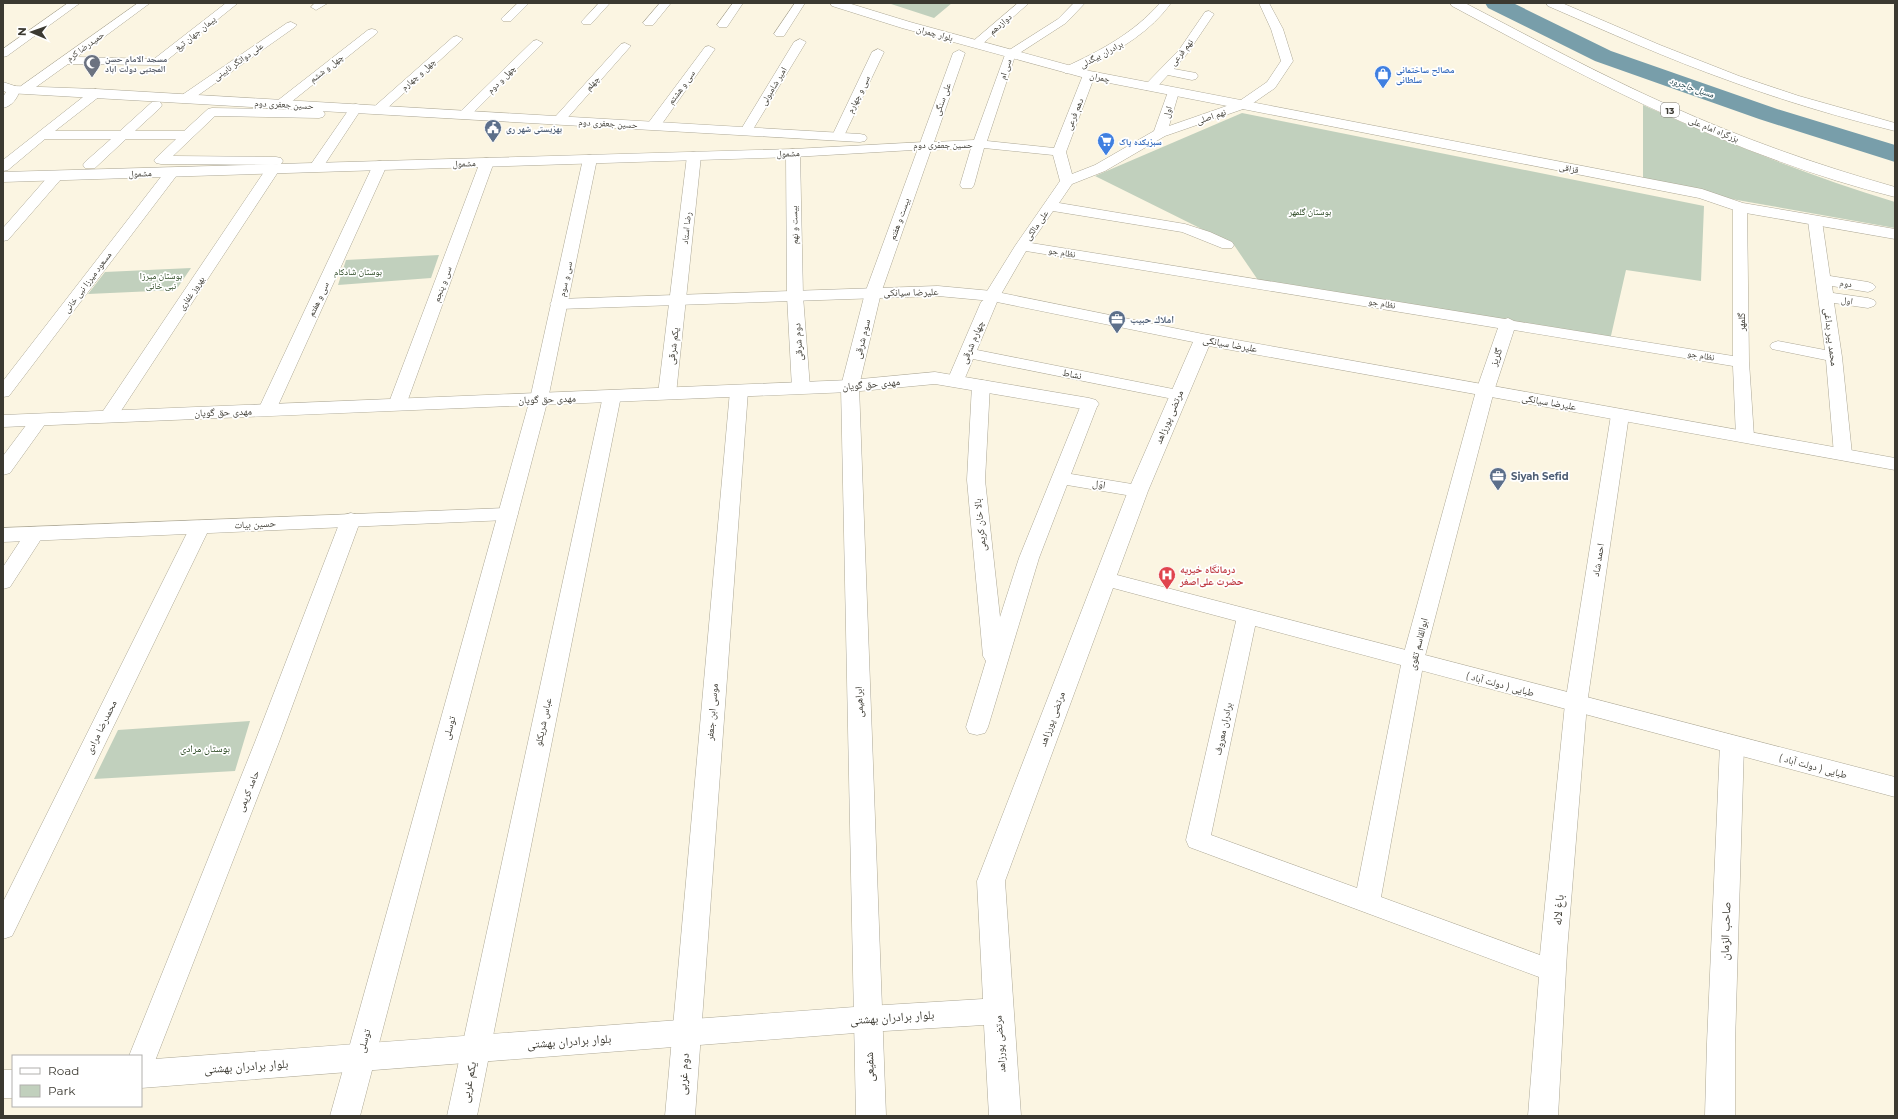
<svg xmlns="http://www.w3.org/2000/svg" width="1898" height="1119" font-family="Montserrat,'Noto Naskh Arabic',sans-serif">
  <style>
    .green { fill: #c1d0bd }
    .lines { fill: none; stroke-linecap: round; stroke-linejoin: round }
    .river { fill: #789eaa; fill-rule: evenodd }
    .minor-casing { stroke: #ada896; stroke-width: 1 }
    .tertiary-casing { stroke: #ada896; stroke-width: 1 }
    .secondary-casing { stroke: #ada896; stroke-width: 1 }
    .trunk-casing { stroke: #ada896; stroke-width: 1 }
    .minor { fill: #fff; fill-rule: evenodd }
    .tertiary { fill: #fff; fill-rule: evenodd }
    .secondary { fill: #fff; fill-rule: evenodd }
    .trunk { fill: #fff; fill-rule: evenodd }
    .labels { text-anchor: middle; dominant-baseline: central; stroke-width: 3.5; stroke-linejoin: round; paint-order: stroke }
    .far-street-label { font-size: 9px; fill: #3b3931; stroke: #fff }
    .far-worship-label { font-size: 9px; font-weight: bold; fill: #5b616d; stroke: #fff; text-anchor: start }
    .far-shop-label { font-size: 9px; font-weight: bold; fill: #366cbe; stroke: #fff; text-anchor: start }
    .far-water-label { font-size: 9px; font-style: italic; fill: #0c323c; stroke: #fff }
    .shield { fill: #fff; stroke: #76746f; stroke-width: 1 }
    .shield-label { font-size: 9px; font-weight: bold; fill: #3b3931 }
    .far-service-label { font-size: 9px; font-weight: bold; fill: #4e5e75; stroke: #fff; text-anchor: start }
    .far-park-label { font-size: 9px; fill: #193810; stroke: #fff }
    .street-label { font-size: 10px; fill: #3b3931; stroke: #fff }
    .service-label { font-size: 10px; font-weight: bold; fill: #4e5e75; stroke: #fff; text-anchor: start }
    .health-label { font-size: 10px; font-weight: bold; fill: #be3a42; stroke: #fff; text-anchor: start }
    .park-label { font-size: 10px; fill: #193810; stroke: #fff }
    .near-street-label { font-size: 12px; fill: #3b3931; stroke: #fff }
  </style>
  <rect width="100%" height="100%" fill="#fbf5e2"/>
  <!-- green -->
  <path class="green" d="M 888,3 L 952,3 L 934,18 Z
    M 1643,105 C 1725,142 1809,176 1895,202 L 1895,228 L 1737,200 L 1643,179 Z
    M 1242,113 L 1704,206 L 1701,281 L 1626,270 L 1610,340 L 1262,286 L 1234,245 L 1095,176 Z
    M 439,255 L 431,278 L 338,285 L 346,260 Z
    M 191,268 L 176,290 L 88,294 L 105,272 Z
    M 250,721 L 235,771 L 94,779 L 118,730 Z"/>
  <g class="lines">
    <!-- river -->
    <path class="river" d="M 1485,3 L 1513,3 L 1611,51 L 1777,109 L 1895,145 L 1895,162 L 1759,119 L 1595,61 L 1488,8 Z"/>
    <defs>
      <path id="minor" d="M 68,3 L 80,3 L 7,56 L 3,57 L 3,49 Z
        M 138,3 L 150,3 L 77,57 L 154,59 L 226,3 L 238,3 L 161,65 L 68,64 L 29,92 L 21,92 L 19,89 L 21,86 Z
        M 315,3 L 328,3 L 316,10 L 311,7 Z
        M 518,3 L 529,3 L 511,21 L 503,21 L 501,19 L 503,17 Z
        M 599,3 L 610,3 L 591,24 L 583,24 L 581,22 L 583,20 Z
        M 660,3 L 671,3 L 653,25 L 645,25 L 643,23 Z
        M 733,3 L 743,3 L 727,27 L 719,27 L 717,25 Z
        M 795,3 L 805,3 L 784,36 L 776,36 L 774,34 Z
        M 1018,3 L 1029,3 L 980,46 L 972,46 L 970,44 L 972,42 Z
        M 1074,3 L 1085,3 L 1066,23 L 1015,56 L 987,141 L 1054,148 L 1083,75 L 1085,72 L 1093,72 L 1095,75 L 1066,152 L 1072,174 L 1095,165 L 1154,131 L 1169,89 L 1177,89 L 1179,92 L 1169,126 L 1238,102 L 1267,82 L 1281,61 L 1271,29 L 1259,3 L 1269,3 L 1283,29 L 1293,61 L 1275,88 L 1246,108 L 1165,136 L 1105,171 L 1072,184 L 1059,203 L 1185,224 L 1210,232 L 1232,242 L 1234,245 L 1232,248 L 1222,248 L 1182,232 L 1053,211 L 1031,243 L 1505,319 L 1508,318 L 1514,321 L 1733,356 L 1733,207 L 1735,204 L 1745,204 L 1747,207 L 1749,362 L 1754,437 L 1751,441 L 1745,442 L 1739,441 L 1736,437 L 1733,366 L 1514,330 L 1494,391 L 1424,660 L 1381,897 L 1540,955 L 1565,704 L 1611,415 L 1614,411 L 1620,410 L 1626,411 L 1629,415 L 1587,704 L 1567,951 L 1558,1116 L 1528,1116 L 1539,977 L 1189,847 L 1186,840 L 1237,617 L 1240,612 L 1247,610 L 1254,612 L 1257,617 L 1211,835 L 1357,888 L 1402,660 L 1476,391 L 1498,328 L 1026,251 L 1000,296 L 995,300 L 997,302 L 977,350 L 1178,390 L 1184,391 L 1187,395 L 1184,399 L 1178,400 L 973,359 L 962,385 L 956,386 L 950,385 L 947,381 L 981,302 L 986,298 L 984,296 L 1015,246 L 1060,181 L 1053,155 L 984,148 L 974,185 L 972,188 L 962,188 L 960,185 L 971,148 L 931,150 L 881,293 L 859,386 L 886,1116 L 856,1116 L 841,386 L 865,293 L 953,53 L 959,50 L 965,53 L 934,142 L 974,140 L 1006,52 L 1058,19 Z
        M 1160,3 L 1171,3 C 1151,31 1121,49 1091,64 C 1083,68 1074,75 1065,73 L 1063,70 L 1065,67 C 1100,51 1134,33 1160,3 Z
        M 1209,11 L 1214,14 L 1187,54 L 1174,69 L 1196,73 L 1198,76 L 1196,79 L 1192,80 L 1168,75 L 1154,90 L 1146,90 L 1144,87 L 1146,84 L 1179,50 L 1205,12 Z
        M 291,22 L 297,25 L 295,27 L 190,101 L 182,101 L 180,98 L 182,95 L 287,23 Z
        M 372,29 L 376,30 L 378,32 L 376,34 L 285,107 L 277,107 L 275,104 L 277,101 L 368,30 Z
        M 457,36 L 463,39 L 461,41 L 383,112 L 375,112 L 373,109 L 375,106 L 453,37 Z
        M 800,39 L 806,42 L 752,131 L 751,134 L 741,134 L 740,131 L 794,42 Z
        M 537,40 L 543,43 L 469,117 L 461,117 L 459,114 L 461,111 L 533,41 Z
        M 625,43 L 631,46 L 629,48 L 563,123 L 555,123 L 553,120 L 555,117 L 621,44 Z
        M 709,46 L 715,49 L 659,128 L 649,128 L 648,125 L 649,122 L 705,47 Z
        M 878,49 L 884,52 L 844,136 L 843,139 L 833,139 L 832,136 L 872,52 Z
        M 96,89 L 102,93 L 100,96 L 55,131 L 120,131 L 152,102 L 160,102 L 162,105 L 160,108 L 135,131 L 184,131 L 208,109 L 212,108 L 319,110 L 323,111 L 325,114 L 323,117 L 319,118 L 215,116 L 173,156 L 276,157 L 281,158 L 283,161 L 281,164 L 273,165 L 278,166 L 280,169 L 117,417 L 114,421 L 108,422 L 102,421 L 99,417 L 266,169 L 268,166 L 273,165 L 161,164 L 156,163 L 154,160 L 176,139 L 126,139 L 95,168 L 85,168 L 83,165 L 85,162 L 111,139 L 45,139 L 8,170 L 3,171 L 3,160 L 92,90 Z
        M 356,104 L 360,105 L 362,108 L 323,167 L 321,170 L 311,170 L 309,167 L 352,105 Z
        M 793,149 L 798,150 L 800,153 L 803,296 L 810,388 L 807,392 L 801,393 L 795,392 L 792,388 L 787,296 L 786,153 L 788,150 Z
        M 694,152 L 699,153 L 701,156 L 676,394 L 673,398 L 667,399 L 661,398 L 658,394 L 687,156 L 689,153 Z
        M 590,155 L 595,156 L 597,159 L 548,399 L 360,1116 L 330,1116 L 530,399 L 583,159 L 585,156 Z
        M 487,158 L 492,159 L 494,162 L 406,405 L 403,409 L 397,410 L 391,409 L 388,405 L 480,162 L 482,159 Z
        M 380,161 L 385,162 L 387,165 L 276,410 L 273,414 L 267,415 L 261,414 L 258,410 L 373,165 L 375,162 Z
        M 172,168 L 177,169 L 179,172 L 177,175 L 9,396 L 3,397 L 3,381 L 167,169 Z
        M 57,171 L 62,172 L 64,175 L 62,178 L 8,240 L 3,241 L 3,228 L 52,172 Z
        M 1815,217 L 1820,218 L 1822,221 L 1830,276 L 1868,282 L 1873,284 L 1876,287 L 1873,290 L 1868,292 L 1832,286 L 1833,293 L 1868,298 L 1874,300 L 1876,303 L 1874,306 L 1868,308 L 1834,303 L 1842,357 L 1852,454 L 1849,458 L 1843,459 L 1837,458 L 1834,454 L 1826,360 L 1772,349 L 1770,346 L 1772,343 L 1778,341 L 1825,350 L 1808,221 L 1810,218 Z
        M 981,380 L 987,381 L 990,385 L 985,480 L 1000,617 L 1019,558 L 1083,400 L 1089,399 L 1095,400 L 1098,404 L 1071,474 L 1138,485 L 1145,487 L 1147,491 L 1145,495 L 1138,497 L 1067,485 L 1039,558 L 988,727 L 985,733 L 977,735 L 969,733 L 966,727 L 986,661 L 983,656 L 967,480 L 972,385 L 975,381 Z
        M 739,386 L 745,387 L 748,391 L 695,1116 L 665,1116 L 730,391 L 733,387 Z
        M 612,391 L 618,392 L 621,396 L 477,1116 L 447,1116 L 603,396 L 606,392 Z
        M 39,415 L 45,416 L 48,420 L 10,473 L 3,475 L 3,456 L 33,416 Z
        M 351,513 L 358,515 L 361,519 L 279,742 L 155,1061 L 151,1070 L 141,1074 L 141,1056 L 129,1056 L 255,742 L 341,519 L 344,515 Z
        M 200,521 L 207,523 L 210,527 L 16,928 L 12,936 L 3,939 L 3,902 L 190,527 L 193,523 Z
        M 35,527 L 42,529 L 45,533 L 10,587 L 3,589 L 3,567 L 28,529 Z
        M 1732,737 L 1740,739 L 1744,745 L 1735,1043 L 1735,1116 L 1705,1116 L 1707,1043 L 1720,745 L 1724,739 Z"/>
      <path id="tertiary" d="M 13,86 L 96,89 L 860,134 L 865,135 L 867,138 L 865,141 L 860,142 L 8,93 L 6,90 L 8,87 Z
        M 925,142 L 930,143 L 932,146 L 930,149 L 793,157 L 3,182 L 3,172 L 793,149 Z
        M 938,286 L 992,291 L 1203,334 L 1895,458 L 1895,470 L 1209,346 L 1148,491 L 1117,575 L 1895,777 L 1895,797 L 1113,588 L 1005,881 L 1021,1116 L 989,1116 L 984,1025 L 868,1032 L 141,1088 L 141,1060 L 868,1006 L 983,999 L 977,881 L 1128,491 L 1193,342 L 992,301 L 938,296 L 559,309 L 553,308 L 550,304 L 553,300 L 559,299 Z
        M 935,372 L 1089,398 L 1096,400 L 1099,404 L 1096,408 L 1089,410 L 935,384 L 850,392 L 3,427 L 3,415 L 850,380 Z
        M 507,508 L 514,509 L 518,514 L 514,519 L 507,520 L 3,542 L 3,528 Z
        M 3,1070 L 13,1070 L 13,1098 L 3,1098 Z"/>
      <path id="secondary" d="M 830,3 L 848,3 L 910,22 L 1090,71 L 1702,189 L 1743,203 L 1895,229 L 1895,239 L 1740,212 L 1699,198 L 1089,79 L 902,28 L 832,6 Z
        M 3,82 L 18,87 L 20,90 C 17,99 12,106 3,108 L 3,97 L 6,92 L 3,91 Z"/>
      <path id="trunk" d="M 1450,3 L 1465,3 C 1532,38 1599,74 1668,105 C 1741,138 1817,165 1895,187 L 1895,197 C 1738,158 1593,82 1452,6 Z
        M 1546,3 L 1562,3 L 1660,45 L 1739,76 L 1799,96 L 1895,123 L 1895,131 C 1839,117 1784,101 1730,81 C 1668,59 1608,32 1548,6 Z"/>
    </defs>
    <!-- minor casing -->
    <use href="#minor" class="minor-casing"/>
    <!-- tertiary casing -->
    <use href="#tertiary" class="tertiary-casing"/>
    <!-- secondary casing -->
    <use href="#secondary" class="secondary-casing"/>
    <!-- trunk casing -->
    <use href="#trunk" class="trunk-casing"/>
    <!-- minor -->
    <use href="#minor" class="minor"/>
    <!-- tertiary -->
    <use href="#tertiary" class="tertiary"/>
    <!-- secondary -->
    <use href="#secondary" class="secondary"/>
    <!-- trunk -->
    <use href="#trunk" class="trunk"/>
  </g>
  <!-- icons -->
  <defs>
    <symbol id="mosque-pin" viewBox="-11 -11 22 30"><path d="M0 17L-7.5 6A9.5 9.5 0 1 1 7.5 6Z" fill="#6b7280" stroke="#fff"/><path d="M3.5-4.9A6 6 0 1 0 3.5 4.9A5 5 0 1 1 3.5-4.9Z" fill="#fff"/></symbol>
    <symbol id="shop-pin" viewBox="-11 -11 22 30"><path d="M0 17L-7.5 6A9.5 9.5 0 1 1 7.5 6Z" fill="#3f7fe0" stroke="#fff"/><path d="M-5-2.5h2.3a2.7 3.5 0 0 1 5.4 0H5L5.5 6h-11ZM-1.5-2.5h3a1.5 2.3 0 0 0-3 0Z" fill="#fff"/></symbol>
    <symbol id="civic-pin" viewBox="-11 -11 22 30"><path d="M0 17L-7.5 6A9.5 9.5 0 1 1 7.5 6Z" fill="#5c6f8a" stroke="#fff"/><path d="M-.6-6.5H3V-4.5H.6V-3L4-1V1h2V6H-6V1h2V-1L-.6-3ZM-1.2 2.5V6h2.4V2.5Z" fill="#fff"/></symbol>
    <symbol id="supermarket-pin" viewBox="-11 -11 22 30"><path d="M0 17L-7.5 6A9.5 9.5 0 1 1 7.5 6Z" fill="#3f7fe0" stroke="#fff"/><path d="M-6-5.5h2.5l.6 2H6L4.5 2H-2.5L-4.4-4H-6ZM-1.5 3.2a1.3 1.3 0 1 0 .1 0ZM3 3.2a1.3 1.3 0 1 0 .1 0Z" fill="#fff"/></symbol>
    <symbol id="office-pin" viewBox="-11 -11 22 30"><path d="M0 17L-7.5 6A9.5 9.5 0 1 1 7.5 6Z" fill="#5c6f8a" stroke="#fff"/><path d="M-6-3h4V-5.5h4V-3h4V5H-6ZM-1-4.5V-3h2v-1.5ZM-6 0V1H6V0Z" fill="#fff"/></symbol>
    <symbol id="hospital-pin" viewBox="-11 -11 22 30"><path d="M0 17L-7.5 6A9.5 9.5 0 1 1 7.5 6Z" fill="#e0444e" stroke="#fff"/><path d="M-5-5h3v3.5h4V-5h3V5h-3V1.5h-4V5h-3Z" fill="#fff"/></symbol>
  </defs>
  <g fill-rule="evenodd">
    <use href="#mosque-pin" x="82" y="53" width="20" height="27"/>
    <use href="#shop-pin" x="1373" y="64" width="20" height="27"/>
    <use href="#civic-pin" x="483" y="118" width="20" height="27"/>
    <use href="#supermarket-pin" x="1096" y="131" width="20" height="27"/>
    <use href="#office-pin" x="1107" y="309" width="20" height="27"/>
    <use href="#office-pin" x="1488" y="466" width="20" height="27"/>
    <use href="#hospital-pin" x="1157" y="565" width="20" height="27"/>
  </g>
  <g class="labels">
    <!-- far-street labels -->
    <g class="far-street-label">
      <text transform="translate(1000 24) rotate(-41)">دوازدهم</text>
      <text transform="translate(195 33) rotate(-39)">پیمان جهان تیغ</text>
      <text transform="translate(935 33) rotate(15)">بلوار چمران</text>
      <text transform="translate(85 46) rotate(-36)">حمیدرضا کرم</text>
      <text transform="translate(1181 52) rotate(-51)">نهم فرعی</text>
      <text transform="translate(1101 54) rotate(-28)">برادران بیگدلی</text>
      <text transform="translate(238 61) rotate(-35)">علی دواتگر نایینی</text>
      <text transform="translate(326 68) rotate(-38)">چهل و ششم</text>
      <text transform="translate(1005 69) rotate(-71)">سی ام</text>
      <text transform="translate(418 74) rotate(-42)">چهل و چهارم</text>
      <text transform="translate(1100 77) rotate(12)">چمران</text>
      <text transform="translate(501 79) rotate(-45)">چهل و دوم</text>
      <text transform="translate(592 83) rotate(-48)">چهلم</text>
      <text transform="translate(773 86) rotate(-59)">امیر شامبولی</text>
      <text transform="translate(681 87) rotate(-54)">سی و هشتم</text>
      <text transform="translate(858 94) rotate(-64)">سی و چهارم</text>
      <text transform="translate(942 99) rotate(-70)">علی سنگی</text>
      <text transform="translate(284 104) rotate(3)">حسین جعفری دوم</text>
      <text transform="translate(1167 112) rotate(-73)">اول</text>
      <text transform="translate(1074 114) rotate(-68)">دهم فرعی</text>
      <text transform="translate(1211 116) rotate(-19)">نهم اصلی</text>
      <text transform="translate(608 123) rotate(3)">حسین جعفری دوم</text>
      <text transform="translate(1714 129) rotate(22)">بزرگراه امام علی</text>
      <text x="943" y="144">حسین جعفری دوم</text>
      <text transform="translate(788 153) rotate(-2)">مشمول</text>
      <text transform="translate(464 163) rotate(-2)">مشمول</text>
      <text transform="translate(1569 168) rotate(11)">قزاقی</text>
      <text transform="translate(140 173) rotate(-2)">مشمول</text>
      <text transform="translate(899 219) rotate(-70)">بیست و هفتم</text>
      <text transform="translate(794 225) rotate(-91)">بیست و نهم</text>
      <text transform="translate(1036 225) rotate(-55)">علی مالکی</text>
      <text transform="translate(686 228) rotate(-84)">رضا استاد</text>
      <text transform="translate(1062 252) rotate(9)">نظام جو</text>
      <text transform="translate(565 279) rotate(-78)">سی و سوم</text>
      <text transform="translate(87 282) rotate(-53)">مسعود میرزا نبی خانی</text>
      <text transform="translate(1846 283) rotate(9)">دوم</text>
      <text transform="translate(442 284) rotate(-70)">سی و پنجم</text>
      <text transform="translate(191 293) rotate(-56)">بهروز غفاری</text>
      <text transform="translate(318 299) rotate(-65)">سی و هفتم</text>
      <text transform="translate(1847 300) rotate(8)">اول</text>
      <text transform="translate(1382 303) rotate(9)">نظام جو</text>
      <text transform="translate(1701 355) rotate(9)">نظام جو</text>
    </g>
    <!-- far-worship labels -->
    <g class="far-worship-label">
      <text x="105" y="58">مسجد الامام حسن<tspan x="105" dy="10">المجتبى دولت اباد</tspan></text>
    </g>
    <!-- far-shop labels -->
    <g class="far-shop-label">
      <text x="1396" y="69">مصالح ساختمانی<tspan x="1396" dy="10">سلطانی</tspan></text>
      <text x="1119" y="141">سبزیکده پاک</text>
    </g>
    <!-- far-water labels -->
    <g class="far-water-label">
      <text transform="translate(1692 87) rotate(19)">مسیل جاجرود</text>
    </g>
    <!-- shield labels -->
    <rect class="shield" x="1661" y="103" width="18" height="14" rx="3"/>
    <g class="shield-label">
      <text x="1670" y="110">13</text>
    </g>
    <!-- far-service labels -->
    <g class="far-service-label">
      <text x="506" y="128">بهزیستی شهر ری</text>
    </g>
    <!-- far-park labels -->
    <g class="far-park-label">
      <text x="1310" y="211">بوستان گلمهر</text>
      <text x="358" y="271">بوستان شادکام</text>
      <text x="161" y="275">بوستان میرزا<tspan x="161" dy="10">نبی خانی</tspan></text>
    </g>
    <!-- street labels -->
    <g class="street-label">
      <text transform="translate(911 292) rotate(-1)">علیرضا سیانکی</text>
      <text transform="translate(1741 322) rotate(-90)">گلمهر</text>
      <text transform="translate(1831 337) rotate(83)">محمد پیر بداغی</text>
      <text transform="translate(862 339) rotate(-76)">سوم شرقی</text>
      <text transform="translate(798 342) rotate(-94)">دوم شرقی</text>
      <text transform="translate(972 342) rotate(-67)">چهارم شرقی</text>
      <text transform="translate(1230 344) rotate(10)">علیرضا سیانکی</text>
      <text transform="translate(673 346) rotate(-83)">یکم شرقی</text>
      <text transform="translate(1496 357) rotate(-71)">گلریز</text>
      <text transform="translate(1072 374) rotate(11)">نشاط</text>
      <text transform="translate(871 384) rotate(-5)">مهدی حق گویان</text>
      <text transform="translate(547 399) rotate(-2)">مهدی حق گویان</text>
      <text transform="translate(1549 402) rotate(10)">علیرضا سیانکی</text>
      <text transform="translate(223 412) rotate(-2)">مهدی حق گویان</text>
      <text transform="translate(1169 417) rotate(-67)">مرتضی پورزاهد</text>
      <text transform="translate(1099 484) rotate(9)">اوّل</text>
      <text transform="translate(255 524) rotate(-3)">حسین بیات</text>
      <text transform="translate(980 525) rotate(-96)">بالا خان کریمی</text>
      <text transform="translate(1598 560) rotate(-81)">احمد شاد</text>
      <text transform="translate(1418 644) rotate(-76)">ابوالقاسم تقوی</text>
      <text transform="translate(1500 684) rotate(15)">طبایی ( دولت آباد )</text>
      <text transform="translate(859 702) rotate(-92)">ابراهیمی</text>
      <text transform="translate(712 712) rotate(-85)">موسی ابن جعفر</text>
      <text transform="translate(1052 719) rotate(-70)">مرتضی پورزاهد</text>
      <text transform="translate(543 722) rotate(-78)">عباس شریکلو</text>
      <text transform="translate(101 727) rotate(-64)">محمدرضا مرادی</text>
      <text transform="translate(449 728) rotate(-75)">توسلی</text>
      <text transform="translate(1223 729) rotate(-78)">برادران معروف</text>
      <text transform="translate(1813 766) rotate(15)">طبایی ( دولت آباد )</text>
      <text transform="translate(248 791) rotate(-68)">حامد کریمی</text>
      <text transform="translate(364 1041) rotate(-75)">توسلی</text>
      <text transform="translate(1000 1044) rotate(-94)">مرتضی پورزاهد</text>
    </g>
    <!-- service labels -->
    <g class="service-label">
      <text x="1130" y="319">املاك حبيب</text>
      <text x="1511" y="476">Siyah Sefid</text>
    </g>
    <!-- health labels -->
    <g class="health-label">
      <text x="1180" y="569">درمانگاه خیریه<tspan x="1180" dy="12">حضرت علی‌اصغر</tspan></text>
    </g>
    <!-- park labels -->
    <g class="park-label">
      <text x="205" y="748">بوستان مرادی</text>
    </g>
    <!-- near-street labels -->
    <g class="near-street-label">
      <text transform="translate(1558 910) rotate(-85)">باغ لاله</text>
      <text transform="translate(1725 931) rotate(-88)">صاحب الزمان</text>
      <text transform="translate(892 1017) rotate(-4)">بلوار برادران بهشتی</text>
      <text transform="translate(569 1041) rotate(-4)">بلوار برادران بهشتی</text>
      <text transform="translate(246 1066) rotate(-4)">بلوار برادران بهشتی</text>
      <text transform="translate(869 1067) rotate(-92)">شفیعی</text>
      <text transform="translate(683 1074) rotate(-86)">دوم غربی</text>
      <text transform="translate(468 1082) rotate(-79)">یکم غربی</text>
    </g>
  </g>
  <!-- border -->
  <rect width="1898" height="1119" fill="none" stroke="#3b3931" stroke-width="8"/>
  <!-- legend -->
  <rect x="12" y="1055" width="130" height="52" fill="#ffffff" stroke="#b1b0ad"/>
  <rect x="20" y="1068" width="20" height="6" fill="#ffffff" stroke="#b1b0ad"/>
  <text x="48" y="1075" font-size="12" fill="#3b3931">Road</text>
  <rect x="20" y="1085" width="20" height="12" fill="#c1d0bd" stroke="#b1b0ad"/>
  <text x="48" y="1095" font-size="12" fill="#3b3931">Park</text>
  <!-- north arrow -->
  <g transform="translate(32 32) rotate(272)" stroke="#ffffff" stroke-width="3" paint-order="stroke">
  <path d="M0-3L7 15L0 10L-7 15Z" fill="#3b3931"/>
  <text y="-6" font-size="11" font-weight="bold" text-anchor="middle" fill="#3b3931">N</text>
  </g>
</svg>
